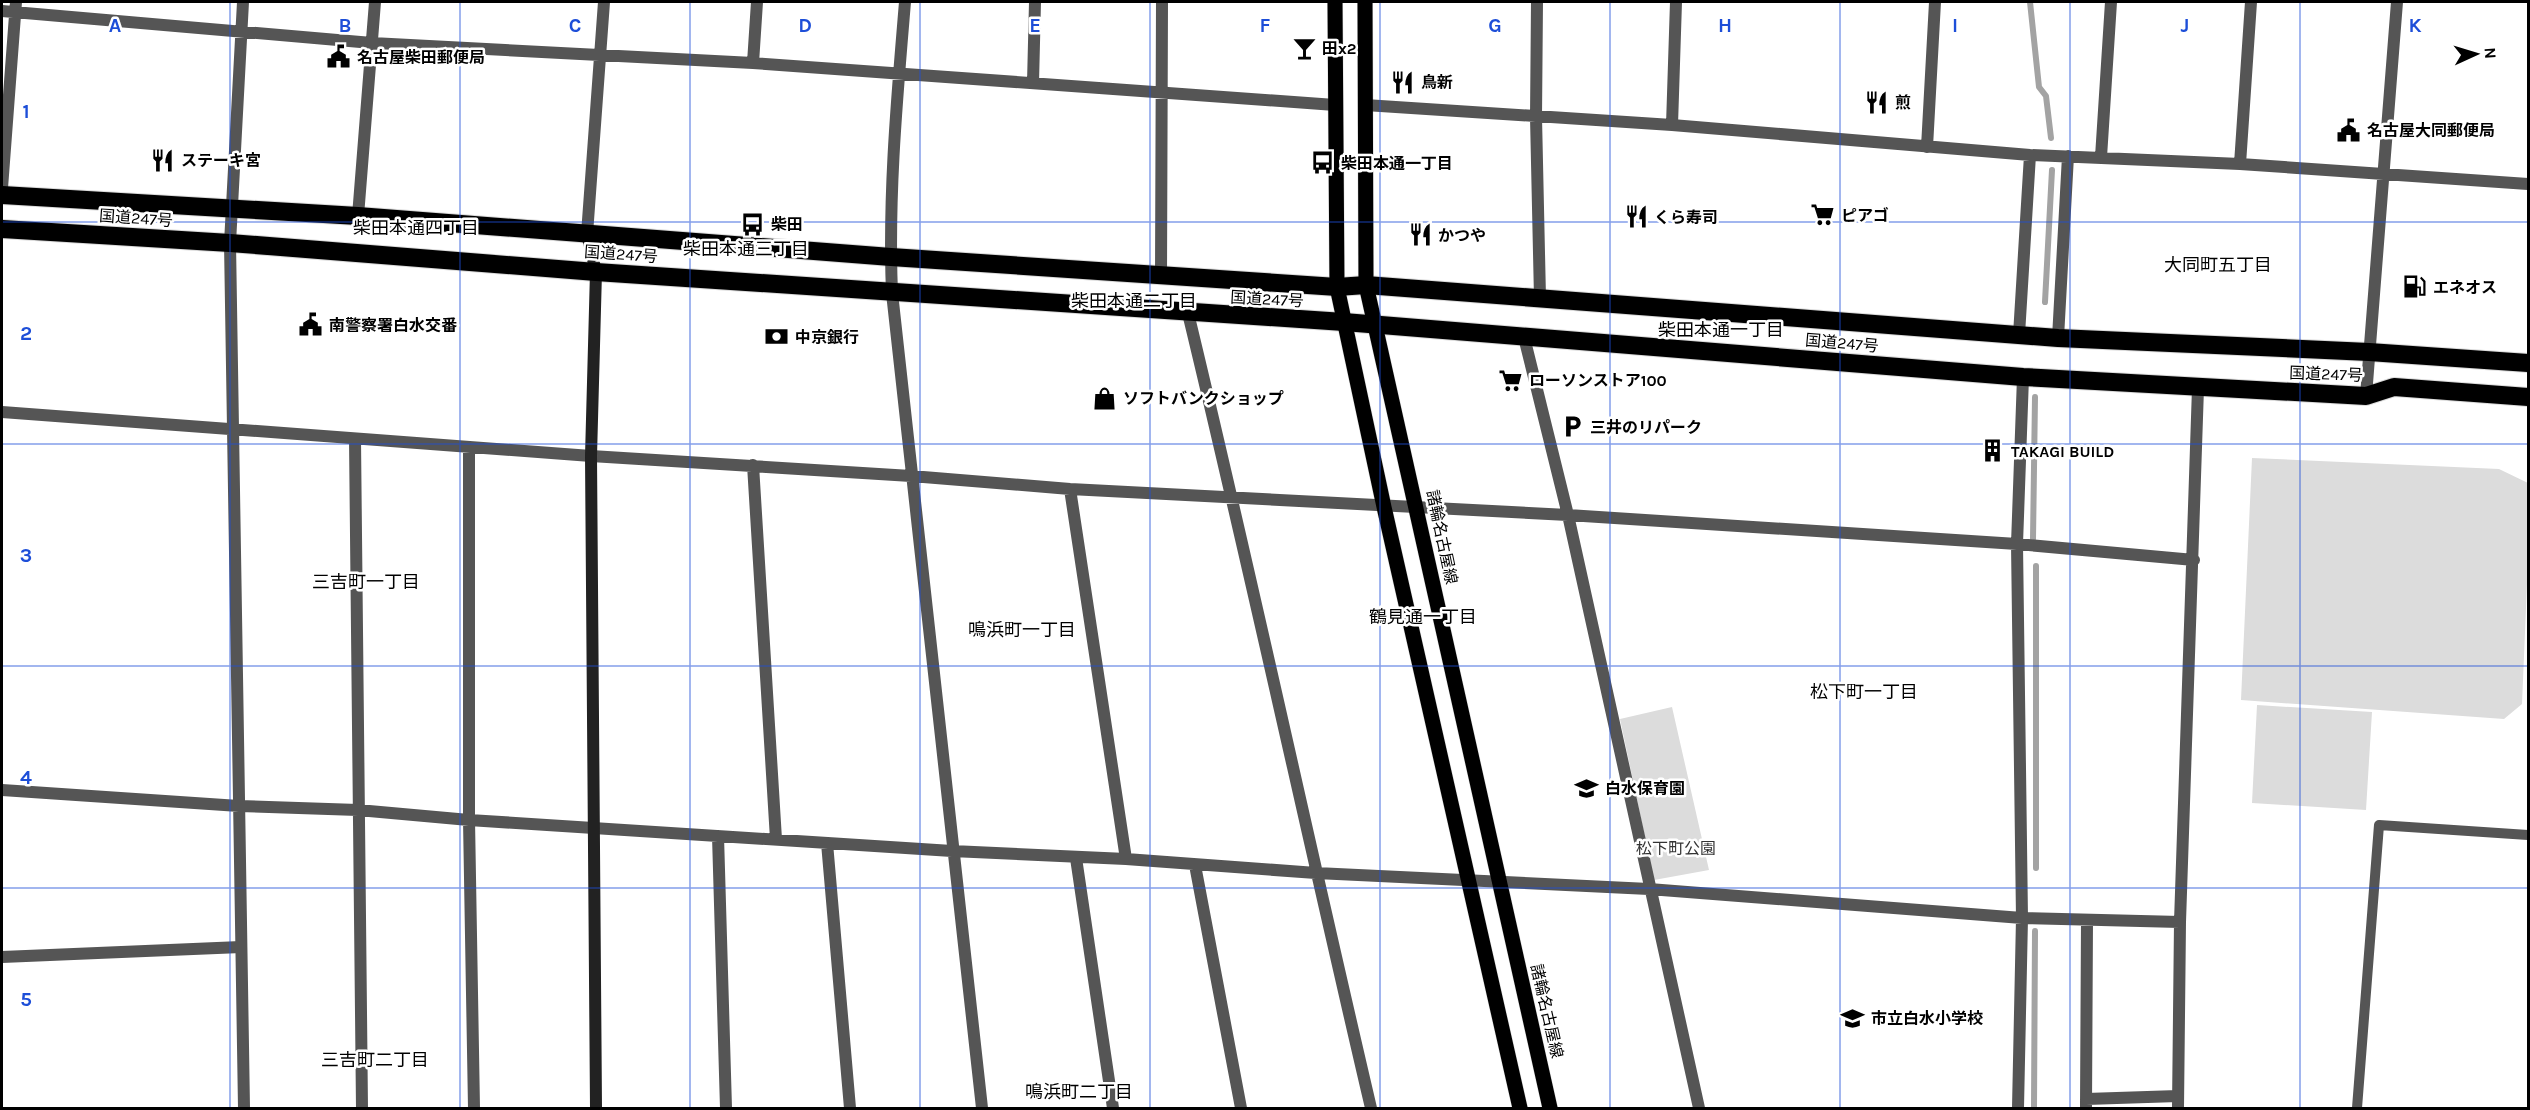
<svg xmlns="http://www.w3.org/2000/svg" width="2530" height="1110" font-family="Karla,'Noto Sans JP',sans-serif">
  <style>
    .park { fill: #dcdcdc }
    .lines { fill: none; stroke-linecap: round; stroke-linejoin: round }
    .stream { stroke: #a3a3a3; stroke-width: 6 }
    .primary-casing { stroke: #dbdbdb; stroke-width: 16 }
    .highway-casing { stroke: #dbdbdb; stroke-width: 20 }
    .lane { stroke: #555; stroke-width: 10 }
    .street { stroke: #555; stroke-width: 12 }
    .secondary { stroke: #222; stroke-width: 12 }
    .primary { stroke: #000; stroke-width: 15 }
    .highway { stroke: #000; stroke-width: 18 }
    .grid { fill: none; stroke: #1d4ed8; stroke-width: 1.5; stroke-opacity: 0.55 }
    .labels { text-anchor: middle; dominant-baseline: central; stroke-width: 5; stroke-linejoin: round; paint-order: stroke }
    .poi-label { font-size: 16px; font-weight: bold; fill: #000; stroke: #fff; text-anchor: start }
    .street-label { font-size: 16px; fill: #000; stroke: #fff }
    .park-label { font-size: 16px; fill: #333; stroke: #fff }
    .neighbourhood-label { font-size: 18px; fill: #000; stroke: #fff }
    .grid-label { font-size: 20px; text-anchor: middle; font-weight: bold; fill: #1d4ed8; stroke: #fff; stroke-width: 5; stroke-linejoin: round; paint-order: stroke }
  </style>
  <rect width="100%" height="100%" fill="#fff"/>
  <!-- park -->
  <path class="park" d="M 2252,458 L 2499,469 L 2528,483 L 2528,560 L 2522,704 L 2504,719 L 2241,700 Z
    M 2257,705 L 2372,712 L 2366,810 L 2252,803 Z
    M 1672,707 L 1709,870 L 1654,880 L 1620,719 Z"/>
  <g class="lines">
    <!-- stream -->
    <path class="stream" d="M 2030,2 L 2039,87 L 2046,96 L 2051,138
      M 2045,302 L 2052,170
      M 2033,539 L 2035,397
      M 2036,868 L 2036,566
      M 2034,1108 L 2035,931"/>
    <defs>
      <path id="primary" d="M 1335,2 L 1337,287 L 1384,507 L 1520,1108
        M 1365,2 L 1366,285 L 1550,1108"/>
      <path id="highway" d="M 2,195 L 358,216 L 891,257 L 1337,287 L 1366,285 L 2058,338 L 2369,352 L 2528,363
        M 2,229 L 230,243 L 596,272 L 1344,322 L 2023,377 L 2366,396 L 2394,387 L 2528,397"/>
    </defs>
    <!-- primary casing -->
    <use href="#primary" class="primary-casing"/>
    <!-- highway casing -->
    <use href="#highway" class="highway-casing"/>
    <!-- lane -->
    <path class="lane" d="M 2357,1108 L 2379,825 L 2528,835"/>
    <!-- street -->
    <path class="street" d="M 243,2 L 230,243 L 244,1108
      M 905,2 C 897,98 888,196 892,293 L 982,1108
      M 1537,2 L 1536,117 L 1540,298
      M 2,11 L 372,43 L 753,63 L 1335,105
      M 753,63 L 757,2
      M 1033,83 L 1035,2
      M 1365,105 L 1672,125 L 2030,155 L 2240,164 L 2528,184
      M 1672,125 L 1676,2
      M 1927,147 L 1935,2
      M 2101,157 L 2111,2
      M 2240,164 L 2251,2
      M 2,188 L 16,2
      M 358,216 L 375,2
      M 587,234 L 604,2
      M 1161,277 L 1162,2
      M 1188,313 C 1252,578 1309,844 1371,1108
      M 2019,335 L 2030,155
      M 1524,337 L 1568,515 L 1699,1108
      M 2058,338 L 2068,156
      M 2366,396 L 2397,2
      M 2,412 L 591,456 L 911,476 L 1070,489 L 1568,515 L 2017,544 L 2194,560
      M 355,439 L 362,1108
      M 469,447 L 469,820 L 474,1108
      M 753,465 L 776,839
      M 1070,489 L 1126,859
      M 2,790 L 239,806 L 358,810 L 469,820 L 952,851 L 1126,859 L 1316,873 L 1649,889 L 2022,918 L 2180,922
      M 718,836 L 726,1108
      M 827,843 L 850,1108
      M 1076,858 L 1113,1108
      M 1195,865 L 1241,1108
      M 2,957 L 241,947
      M 2086,1099 L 2178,1096
      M 2018,1108 L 2022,918 L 2017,544 L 2023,377
      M 2086,1108 L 2087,921
      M 2178,1108 L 2180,922 L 2198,388"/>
    <!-- secondary -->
    <path class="secondary" d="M 587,234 L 596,272 L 591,456 L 596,1108"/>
    <!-- primary -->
    <use href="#primary" class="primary"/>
    <!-- highway -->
    <use href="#highway" class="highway"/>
  </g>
  <!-- grid -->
  <path class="grid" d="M 230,2 L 230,1108M 460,2 L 460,1108M 690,2 L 690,1108M 920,2 L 920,1108M 1150,2 L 1150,1108M 1380,2 L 1380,1108M 1610,2 L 1610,1108M 1840,2 L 1840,1108M 2070,2 L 2070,1108M 2300,2 L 2300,1108M 2,222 L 2528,222M 2,444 L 2528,444M 2,666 L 2528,666M 2,888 L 2528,888"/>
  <!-- icons -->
  <defs>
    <symbol id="bar-bare" viewBox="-9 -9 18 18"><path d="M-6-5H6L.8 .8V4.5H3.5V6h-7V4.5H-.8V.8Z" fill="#000" stroke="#fff" stroke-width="2.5" paint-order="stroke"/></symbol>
    <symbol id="civic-bare" viewBox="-9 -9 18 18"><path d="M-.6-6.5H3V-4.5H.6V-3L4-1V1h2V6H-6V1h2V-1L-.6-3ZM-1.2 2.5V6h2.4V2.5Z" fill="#000" stroke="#fff" stroke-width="2.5" paint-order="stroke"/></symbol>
    <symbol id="restaurant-bare" viewBox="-9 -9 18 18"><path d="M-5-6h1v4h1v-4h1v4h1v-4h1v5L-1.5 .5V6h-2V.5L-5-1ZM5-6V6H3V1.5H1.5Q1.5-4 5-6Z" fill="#000" stroke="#fff" stroke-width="2.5" paint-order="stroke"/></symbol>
    <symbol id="bus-bare" viewBox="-9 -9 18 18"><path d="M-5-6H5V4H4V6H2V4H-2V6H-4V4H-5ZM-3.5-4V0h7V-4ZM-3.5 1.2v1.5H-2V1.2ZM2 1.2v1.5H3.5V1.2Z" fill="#000" stroke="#fff" stroke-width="2.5" paint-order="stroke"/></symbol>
    <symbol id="supermarket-bare" viewBox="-9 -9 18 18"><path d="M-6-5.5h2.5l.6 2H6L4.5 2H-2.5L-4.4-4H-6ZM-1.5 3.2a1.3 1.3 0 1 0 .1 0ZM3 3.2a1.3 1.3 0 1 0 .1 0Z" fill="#000" stroke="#fff" stroke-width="2.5" paint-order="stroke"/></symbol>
    <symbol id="fuel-bare" viewBox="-9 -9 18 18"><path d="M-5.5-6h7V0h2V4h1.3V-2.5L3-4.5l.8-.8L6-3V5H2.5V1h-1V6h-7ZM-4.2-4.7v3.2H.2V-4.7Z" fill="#000" stroke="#fff" stroke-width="2.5" paint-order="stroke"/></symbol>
    <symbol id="bank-bare" viewBox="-9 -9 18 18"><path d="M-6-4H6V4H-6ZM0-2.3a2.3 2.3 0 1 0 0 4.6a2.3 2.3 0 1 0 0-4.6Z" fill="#000" stroke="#fff" stroke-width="2.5" paint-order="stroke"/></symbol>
    <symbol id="shop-bare" viewBox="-9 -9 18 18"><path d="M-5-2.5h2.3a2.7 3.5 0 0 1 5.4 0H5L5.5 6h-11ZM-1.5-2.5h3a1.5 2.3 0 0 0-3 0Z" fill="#000" stroke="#fff" stroke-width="2.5" paint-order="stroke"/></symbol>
    <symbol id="parking-bare" viewBox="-9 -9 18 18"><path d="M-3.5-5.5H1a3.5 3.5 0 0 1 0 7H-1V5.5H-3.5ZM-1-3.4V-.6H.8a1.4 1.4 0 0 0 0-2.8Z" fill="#000" stroke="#fff" stroke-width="2.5" paint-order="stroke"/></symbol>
    <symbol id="building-bare" viewBox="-9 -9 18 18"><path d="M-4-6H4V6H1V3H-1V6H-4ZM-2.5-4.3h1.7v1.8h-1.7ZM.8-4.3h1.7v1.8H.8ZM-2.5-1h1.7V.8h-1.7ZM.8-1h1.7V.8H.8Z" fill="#000" stroke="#fff" stroke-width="2.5" paint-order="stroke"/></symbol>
    <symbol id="school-bare" viewBox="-9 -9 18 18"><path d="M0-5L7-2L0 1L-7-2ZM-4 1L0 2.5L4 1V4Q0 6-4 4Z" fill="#000" stroke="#fff" stroke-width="2.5" paint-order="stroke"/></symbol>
  </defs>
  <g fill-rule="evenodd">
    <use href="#bar-bare" x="1288" y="32" width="33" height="33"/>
    <use href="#civic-bare" x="322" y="40" width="33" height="33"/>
    <use href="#restaurant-bare" x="1386" y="66" width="33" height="33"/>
    <use href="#restaurant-bare" x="1860" y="86" width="33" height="33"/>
    <use href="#civic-bare" x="2332" y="114" width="33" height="33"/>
    <use href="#restaurant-bare" x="146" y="144" width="33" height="33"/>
    <use href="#bus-bare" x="1306" y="146" width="33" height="33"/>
    <use href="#supermarket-bare" x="1806" y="198" width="33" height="33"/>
    <use href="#restaurant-bare" x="1620" y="200" width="33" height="33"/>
    <use href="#bus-bare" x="736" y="208" width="33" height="33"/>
    <use href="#restaurant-bare" x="1404" y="218" width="33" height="33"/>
    <use href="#fuel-bare" x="2398" y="270" width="33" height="33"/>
    <use href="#civic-bare" x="294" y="308" width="33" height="33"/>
    <use href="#bank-bare" x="760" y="320" width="33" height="33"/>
    <use href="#supermarket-bare" x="1494" y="364" width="33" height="33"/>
    <use href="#shop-bare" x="1088" y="382" width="33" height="33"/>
    <use href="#parking-bare" x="1556" y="410" width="33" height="33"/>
    <use href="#building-bare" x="1976" y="434" width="33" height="33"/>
    <use href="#school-bare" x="1570" y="772" width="33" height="33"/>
    <use href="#school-bare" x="1836" y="1002" width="33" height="33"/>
  </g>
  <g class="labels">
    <!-- poi labels -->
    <g class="poi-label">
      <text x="1322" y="48">田x2</text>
      <text x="357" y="57">名古屋柴田郵便局</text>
      <text x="1421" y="82">鳥新</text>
      <text x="1895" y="102">煎</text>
      <text x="2367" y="130">名古屋大同郵便局</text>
      <text x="181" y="160">ステーキ宮</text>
      <text x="1341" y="163">柴田本通一丁目</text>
      <text x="1841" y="215">ピアゴ</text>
      <text x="1654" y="217">くら寿司</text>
      <text x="771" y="224">柴田</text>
      <text x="1438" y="235">かつや</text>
      <text x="2433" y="287">エネオス</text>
      <text x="329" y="325">南警察署白水交番</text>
      <text x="795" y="337">中京銀行</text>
      <text x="1529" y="380">ローソンストア100</text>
      <text x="1123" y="398">ソフトバンクショップ</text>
      <text x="1590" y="427">三井のリパーク</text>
      <text x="2011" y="451">TAKAGI BUILD</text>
      <text x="1605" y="788">白水保育園</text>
      <text x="1871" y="1018">市立白水小学校</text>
    </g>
    <!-- street labels -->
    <g class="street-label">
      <text transform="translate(136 218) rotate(4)">国道247号</text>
      <text transform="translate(621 254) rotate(4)">国道247号</text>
      <text transform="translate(1267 299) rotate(3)">国道247号</text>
      <text transform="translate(1842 343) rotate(5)">国道247号</text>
      <text transform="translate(2326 374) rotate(2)">国道247号</text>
      <text transform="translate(1442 537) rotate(78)">諸輪名古屋線</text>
      <text transform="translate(1547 1011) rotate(77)">諸輪名古屋線</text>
    </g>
    <!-- park labels -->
    <g class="park-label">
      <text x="1676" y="848">松下町公園</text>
    </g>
    <!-- neighbourhood labels -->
    <g class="neighbourhood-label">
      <text x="416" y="228">柴田本通四丁目</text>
      <text x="746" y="249">柴田本通三丁目</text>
      <text x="2218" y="265">大同町五丁目</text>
      <text x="1134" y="301">柴田本通二丁目</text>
      <text x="1721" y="330">柴田本通一丁目</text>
      <text x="366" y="582">三吉町一丁目</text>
      <text x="1423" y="617">鶴見通一丁目</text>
      <text x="1022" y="630">鳴浜町一丁目</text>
      <text x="1864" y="692">松下町一丁目</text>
      <text x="375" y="1060">三吉町二丁目</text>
      <text x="1079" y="1092">鳴浜町二丁目</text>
    </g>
  </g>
  <g class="grid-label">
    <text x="115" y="32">A</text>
    <text x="345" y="32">B</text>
    <text x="575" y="32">C</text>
    <text x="805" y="32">D</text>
    <text x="1035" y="32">E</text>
    <text x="1265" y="32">F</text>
    <text x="1495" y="32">G</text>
    <text x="1725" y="32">H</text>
    <text x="1955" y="32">I</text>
    <text x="2185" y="32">J</text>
    <text x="2415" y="32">K</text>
    <text x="26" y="118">1</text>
    <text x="26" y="340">2</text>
    <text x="26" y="562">3</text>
    <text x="26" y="784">4</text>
    <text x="26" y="1006">5</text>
  </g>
  <!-- border -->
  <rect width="2530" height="1110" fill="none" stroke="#000000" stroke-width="6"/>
  <!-- north arrow -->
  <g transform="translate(2476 54) rotate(86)" stroke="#ffffff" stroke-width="4.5" paint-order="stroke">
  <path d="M0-4.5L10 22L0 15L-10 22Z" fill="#000000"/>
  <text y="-9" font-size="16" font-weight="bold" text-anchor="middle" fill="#000000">N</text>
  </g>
</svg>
